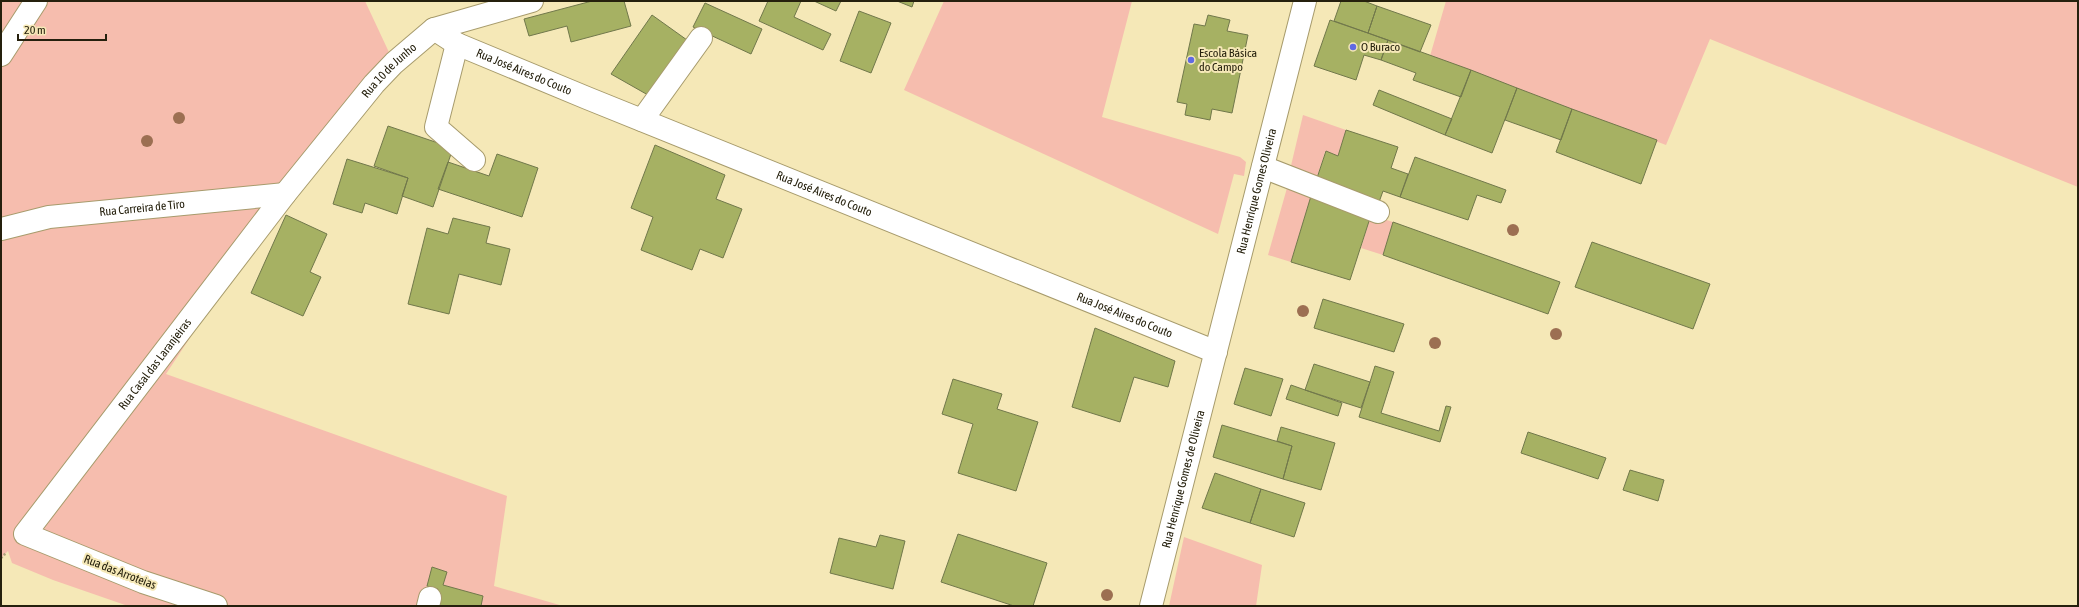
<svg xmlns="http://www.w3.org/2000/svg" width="2079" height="607" font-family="'Asap Condensed',sans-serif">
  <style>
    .green { fill: #f6bdae }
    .building { fill: #a6b163; stroke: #71784b }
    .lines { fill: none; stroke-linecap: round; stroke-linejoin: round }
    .minor-casing { stroke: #a79b6c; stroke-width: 24 }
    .path { stroke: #aca27c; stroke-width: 2.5; stroke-dasharray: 2 2; stroke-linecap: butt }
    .minor { stroke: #fff; stroke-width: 22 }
    .tree { fill: #9c6f52 }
    .poi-dot { fill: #606ae2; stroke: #f5e8b7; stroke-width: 1.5 }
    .labels { text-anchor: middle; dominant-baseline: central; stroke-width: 4; stroke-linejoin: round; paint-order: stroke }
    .poi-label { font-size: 12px; fill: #25200d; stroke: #f5e8b7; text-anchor: start }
    .street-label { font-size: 12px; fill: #25200d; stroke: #f5e8b7 }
  </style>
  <rect width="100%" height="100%" fill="#f5e8b7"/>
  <!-- green -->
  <path class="green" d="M 1,1 L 365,1 L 394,63 L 285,194 L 166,374 L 507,496 L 494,586 L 563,606 L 128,606 L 53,580 L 12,563 L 8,551 L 1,558 Z
    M 944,1 L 1132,1 L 1102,117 L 1240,157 L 1246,162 L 1244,176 L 1234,174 L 1218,234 L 904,90 Z
    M 1446,1 L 2078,1 L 2078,187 L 1710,39 L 1666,145 L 1430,56 Z
    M 1303,115 L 1346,130 L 1338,156 L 1325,152 L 1315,184 L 1289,174 Z
    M 1287,188 L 1311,196 L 1291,262 L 1268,255 Z
    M 1371,215 L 1393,222 L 1383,255 L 1361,248 Z
    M 1184,537 L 1262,565 L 1256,606 L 1169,606 Z"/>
  <!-- building -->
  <path class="building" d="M 592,1 L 624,1 L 631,26 L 571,42 L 567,26 L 529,36 L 524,19 Z
    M 768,1 L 801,1 L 794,17 L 831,34 L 823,50 L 759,21 Z
    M 814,1 L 841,1 L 836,11 Z
    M 897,1 L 914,1 L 912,7 Z
    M 1341,1 L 1364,1 L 1377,6 L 1368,33 L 1334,21 Z
    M 705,3 L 762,29 L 751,54 L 693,27 Z
    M 1377,6 L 1431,25 L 1420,52 L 1368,33 Z
    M 859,11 L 891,23 L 871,73 L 840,61 Z
    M 652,15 L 687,40 L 648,95 L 611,74 Z
    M 1208,15 L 1230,20 L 1227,31 L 1248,35 L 1232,113 L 1212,109 L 1210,120 L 1185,115 L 1187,104 L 1177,102 L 1194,24 L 1205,26 Z
    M 1330,20 L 1388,40 L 1381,60 L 1364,55 L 1356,80 L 1314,66 Z
    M 1388,40 L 1471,70 L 1461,97 L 1413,80 L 1416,73 L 1381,60 Z
    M 1471,70 L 1517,88 L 1492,153 L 1445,135 Z
    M 1517,88 L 1572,109 L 1561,140 L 1505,120 Z
    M 1379,90 L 1452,119 L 1445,135 L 1373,105 Z
    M 1572,109 L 1657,140 L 1641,184 L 1556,152 Z
    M 388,126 L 453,148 L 433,207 L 402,196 L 408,178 L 374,166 Z
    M 1346,130 L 1398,147 L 1391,168 L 1408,174 L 1400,197 L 1383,191 L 1378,205 L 1315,184 L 1326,151 L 1338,156 Z
    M 655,145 L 725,175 L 716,199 L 742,209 L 723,258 L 700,249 L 692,270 L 641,250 L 653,217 L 631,208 Z
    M 497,154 L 538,168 L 522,217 L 438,189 L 448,162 L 489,176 Z
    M 1415,157 L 1506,190 L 1501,203 L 1477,195 L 1468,220 L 1400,197 Z
    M 347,159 L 408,178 L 397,214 L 365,203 L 362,213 L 333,204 Z
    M 1311,196 L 1371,215 L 1350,280 L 1291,262 Z
    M 286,215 L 327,234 L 310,272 L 321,277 L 303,316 L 251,293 Z
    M 453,218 L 490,227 L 486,243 L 510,249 L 501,285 L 459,274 L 449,314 L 408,304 L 427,228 L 448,234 Z
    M 1393,222 L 1560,282 L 1548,314 L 1383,255 Z
    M 1592,242 L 1710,284 L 1693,329 L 1575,287 Z
    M 1323,299 L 1404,324 L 1394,352 L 1314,328 Z
    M 1095,328 L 1175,361 L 1168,387 L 1134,377 L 1120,422 L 1072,407 Z
    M 1314,364 L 1370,382 L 1361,408 L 1305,390 Z
    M 1375,366 L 1394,372 L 1381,413 L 1439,431 L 1446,406 L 1451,407 L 1440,442 L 1359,417 Z
    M 1245,368 L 1283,379 L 1271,416 L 1234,404 Z
    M 953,379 L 1002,394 L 997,409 L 1038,422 L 1016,491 L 958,473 L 973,424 L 942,414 Z
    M 1291,385 L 1342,403 L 1338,416 L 1286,399 Z
    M 1222,425 L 1292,446 L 1283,479 L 1213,457 Z
    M 1281,427 L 1335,443 L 1321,490 L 1283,479 L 1292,446 L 1277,441 Z
    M 1528,432 L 1606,458 L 1598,479 L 1521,453 Z
    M 1630,470 L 1664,480 L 1658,501 L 1623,490 Z
    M 1215,473 L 1261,489 L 1250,523 L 1202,508 Z
    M 1261,489 L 1305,503 L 1294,537 L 1250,523 Z
    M 958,534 L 1047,563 L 1033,606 L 1014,606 L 941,582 Z
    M 880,535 L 905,541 L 893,589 L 830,573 L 839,538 L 876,547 Z
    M 432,567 L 447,572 L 443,585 L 483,596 L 481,606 L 434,606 L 438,589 L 427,586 Z"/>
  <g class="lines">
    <defs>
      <g id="minor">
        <path id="s1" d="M 434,29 L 457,44 L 587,98 L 1216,352"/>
        <path d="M 457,44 L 436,127 L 474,160"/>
        <path d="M 1,55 L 36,1"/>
        <path d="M 642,120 L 701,38"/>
        <path d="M 1263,167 L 1378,212"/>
        <path id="s2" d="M 1,229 L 49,217 L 285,194"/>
        <path id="s3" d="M 216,606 L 143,582 L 25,534 L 285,194 L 374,84 L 394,63 L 434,29 L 532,1"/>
        <path d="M 428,606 L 430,598"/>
        <path id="s4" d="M 1151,606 L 1305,1"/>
      </g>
    </defs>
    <!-- minor casing -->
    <use href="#minor" class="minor-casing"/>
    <!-- path -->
    <path class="path" d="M 1,558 L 6,553"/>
    <!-- minor -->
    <use href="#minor" class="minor"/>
  </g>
  <!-- trees -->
  <g class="tree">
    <circle cx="179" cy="118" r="6"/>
    <circle cx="147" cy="141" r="6"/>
    <circle cx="1513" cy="230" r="6"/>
    <circle cx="1303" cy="311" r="6"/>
    <circle cx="1556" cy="334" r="6"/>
    <circle cx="1435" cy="343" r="6"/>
    <circle cx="1107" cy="595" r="6"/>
  </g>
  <!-- markers -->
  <g class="poi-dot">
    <circle cx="1353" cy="47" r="4"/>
    <circle cx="1191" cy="60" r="4"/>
  </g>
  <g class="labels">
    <!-- poi labels -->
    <g class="poi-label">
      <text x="1361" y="47">O Buraco</text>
      <text x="1199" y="53">Escola Básica<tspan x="1199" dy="14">do Campo</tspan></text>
    </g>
    <!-- street labels -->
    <g class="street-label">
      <text stroke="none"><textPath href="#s3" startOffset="794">Rua 10 de Junho</textPath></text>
      <text stroke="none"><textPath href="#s1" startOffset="100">Rua José Aires do Couto</textPath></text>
      <text stroke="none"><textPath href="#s4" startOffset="428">Rua Henrique Gomes Oliveira</textPath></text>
      <text stroke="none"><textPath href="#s1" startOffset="424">Rua José Aires do Couto</textPath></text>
      <text stroke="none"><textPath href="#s2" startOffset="143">Rua Carreira de Tiro</textPath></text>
      <text stroke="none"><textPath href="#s1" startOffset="748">Rua José Aires do Couto</textPath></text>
      <text stroke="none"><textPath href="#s3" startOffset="418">Rua Casal das Laranjeiras</textPath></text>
      <text stroke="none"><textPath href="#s4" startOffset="131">Rua Henrique Gomes de Oliveira</textPath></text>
      <text transform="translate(120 572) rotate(21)">Rua das Arroteias</text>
    </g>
  </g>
  <!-- border -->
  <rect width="2079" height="607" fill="none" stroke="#25200d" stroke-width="4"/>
  <!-- scale -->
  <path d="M18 34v6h88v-6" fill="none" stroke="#25200d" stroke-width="2"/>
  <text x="24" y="34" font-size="12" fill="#25200d" stroke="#f5e8b7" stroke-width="3" paint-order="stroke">20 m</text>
</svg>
